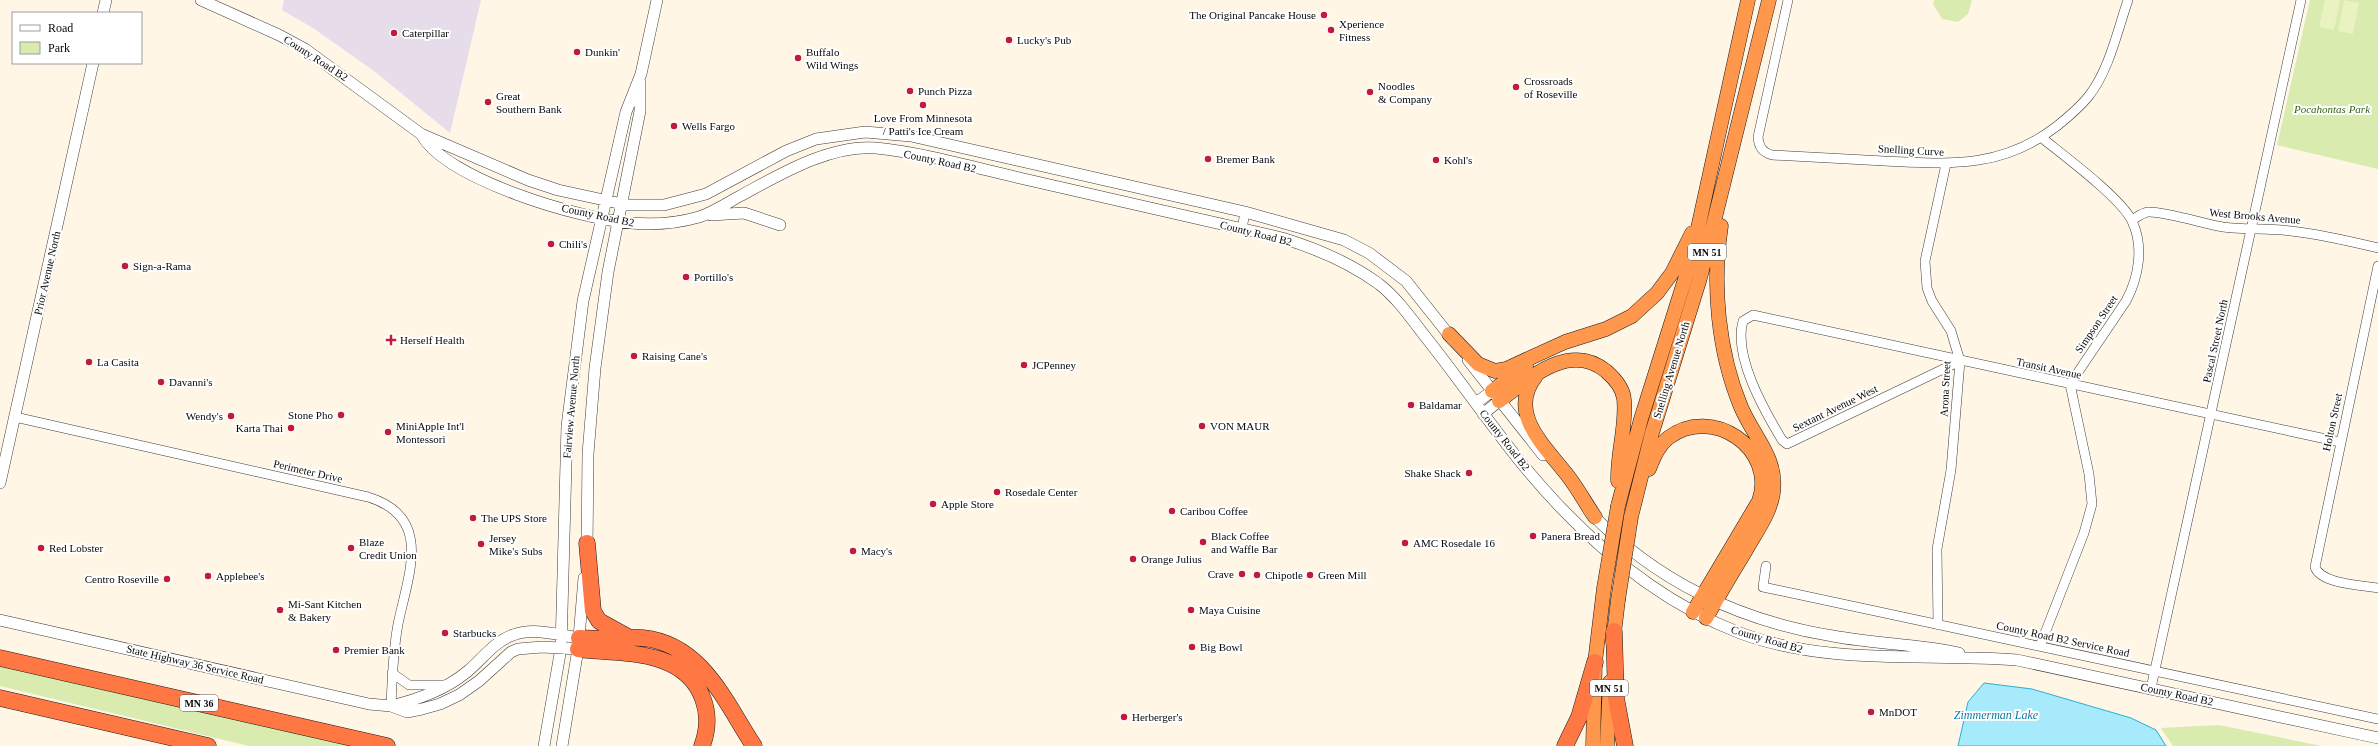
<svg xmlns="http://www.w3.org/2000/svg" width="2378" height="746" font-family="Georgia,serif">
  <style>
    .industrial { fill: #e6dcea }
    .green { fill: #d9ebae }
    .pitch { fill: #e9f2c0 }
    .water { fill: #a6eafb; stroke: #28b0d7 }
    .lines { fill: none; stroke-linecap: round; stroke-linejoin: round }
    .minor-casing { stroke: #3c3c3c; stroke-width: 10 }
    .tertiary-casing { stroke: #3c3c3c; stroke-width: 12 }
    .trunk-casing { stroke: #1a1a1a; stroke-width: 15 }
    .motorway-casing { stroke: #1a1a1a; stroke-width: 17 }
    .minor { stroke: #fff; stroke-width: 9 }
    .tertiary { stroke: #fff; stroke-width: 11 }
    .trunk { stroke: #ff984d; stroke-width: 14 }
    .motorway { stroke: #ff7844; stroke-width: 16 }
    .trunk-bridge-casing { stroke: #1a1a1a; stroke-width: 15; stroke-linecap: butt }
    .trunk-bridge { stroke: #ff984d; stroke-width: 14 }
    .poi-dot { fill: #c2193f; stroke: #fff; stroke-width: 1.5 }
    .labels { text-anchor: middle; dominant-baseline: central; stroke-width: 4; stroke-linejoin: round; paint-order: stroke }
    .shield { fill: #fff; stroke: #535353; stroke-width: 1 }
    .shield-label { font-size: 10px; font-weight: bold; fill: #090909 }
    .poi-label { font-size: 11px; fill: #090909; stroke: #fff; text-anchor: start }
    .street-label { font-size: 11px; fill: #090909; stroke: #fff }
    .park-label { font-size: 11px; font-style: italic; fill: #356417; stroke: #fff }
    .water-label { font-size: 12px; font-style: italic; fill: #0c7ba2; stroke: #fff }
  </style>
  <rect width="100%" height="100%" fill="#fff6e6"/>
  <!-- industrial -->
  <path class="industrial" d="M 284,0 L 481,0 L 450,133 L 374,71 L 313,28 L 282,10 Z"/>
  <!-- green -->
  <path class="green" d="M 1934,0 L 1972,0 L 1968,14 L 1958,22 L 1942,19 L 1933,4 Z
    M 2310,0 L 2378,0 L 2378,169 L 2277,145 Z
    M 0,665 L 353,746 L 249,746 L 0,686 Z
    M 2219,725 L 2322,746 L 2173,746 L 2161,728 Z"/>
  <!-- pitch -->
  <path class="pitch" d="M 2325,0 L 2340,0 L 2334,30 L 2319,27 Z
    M 2344,0 L 2359,3 L 2353,34 L 2338,31 Z"/>
  <!-- water -->
  <path class="water" d="M 1984,683 L 2032,689 L 2131,718 L 2156,730 L 2166,746 L 1958,746 L 1968,702 Z"/>
  <g class="lines">
    <defs>
      <path id="minor" d="M 1788,0 L 1758,137 C 1759,147 1762,152 1772,155 C 1810,157 1847,159 1884,161 C 1949,164 2002,169 2057,126 C 2067,118 2079,108 2088,97 C 2109,71 2117,32 2128,0
        M 2132,220 C 2137,217 2142,213 2148,212 C 2163,211 2205,224 2223,227 C 2246,230 2268,228 2291,231 C 2320,234 2349,241 2378,248
        M 1242,229 L 1245,212
        M 2378,266 L 2315,567 C 2321,584 2361,585 2378,588
        M 1960,361 L 1787,444 L 1782,440 C 1764,410 1733,356 1743,321 L 1753,315 L 2340,442
        M 15,417 L 368,497 C 434,517 408,575 398,624 C 393,651 392,679 391,706
        M 1766,566 L 1763,587 L 2378,719
        M 1938,625 L 1937,549 L 1951,470 L 1960,361 L 1951,331 L 1932,301 L 1927,288 L 1925,261 L 1946,164
        M 2040,646 L 2084,533 L 2092,504 L 2089,474 L 2070,384 L 2126,301 C 2139,277 2144,246 2132,221 C 2121,198 2063,155 2042,138
        M 392,673 L 409,685 L 445,685
        M 2151,688 L 2301,0"/>
      <path id="tertiary" d="M 201,0 L 279,35 L 305,49 L 421,134 L 528,180 L 558,190 L 627,205 L 664,205 L 706,194 L 786,151 L 816,139 L 865,132 L 911,136 L 1245,212 L 1344,240 L 1369,253 L 1406,281 L 1453,340
        M 103,13 L 106,0
        M 421,134 C 446,180 581,219 631,223 C 653,225 678,223 699,217 C 714,212 727,203 740,196 C 779,175 830,144 876,148 C 925,153 976,168 1024,179 C 1110,199 1196,218 1282,238 C 1318,249 1349,262 1379,284 C 1397,298 1410,317 1424,335 C 1457,376 1486,419 1519,460 C 1579,534 1651,599 1740,633 C 1829,666 1925,653 2017,660 L 2378,738
        M 711,215 L 744,213 L 780,225
        M 1468,360 L 1543,455
        M 1476,403 L 1492,391
        M 1483,414 L 1499,401
        M 0,483 L 93,63
        M 1589,511 C 1654,581 1740,621 1833,636 C 1875,644 1918,644 1959,653
        M 587,549 L 588,454 L 595,368 L 608,272 L 640,111 L 640,83
        M 0,620 L 369,704 L 391,706 L 407,712 L 422,709 L 440,704 L 459,695 L 479,681 L 511,652 L 518,649 L 542,647 L 578,649
        M 391,706 C 419,699 445,690 468,671 C 482,659 495,641 513,635 C 534,627 558,635 579,638
        M 544,746 L 561,648 L 567,426 L 583,301 L 626,112 L 641,74 L 657,0
        M 562,746 L 578,649 L 584,578"/>
      <path id="trunk" d="M 1449,334 L 1478,364 L 1495,371 L 1506,369 L 1565,342 L 1606,329 L 1632,316 L 1657,293 L 1672,273 L 1692,233
        M 1536,376 C 1506,413 1546,447 1568,476 C 1578,489 1586,504 1595,517
        M 1492,391 L 1526,366
        M 1499,401 C 1529,379 1569,341 1606,371 C 1614,378 1623,388 1624,399 C 1627,425 1617,454 1618,481
        M 1649,469 C 1654,457 1658,446 1668,438 C 1712,404 1777,449 1759,501 L 1693,612
        M 1618,506 L 1641,419 L 1691,260 L 1748,0
        M 1631,517 L 1652,433 L 1700,278 L 1769,0
        M 1706,618 C 1719,595 1732,573 1746,550 C 1756,532 1770,514 1773,493 C 1778,458 1754,438 1741,407 C 1718,352 1712,285 1721,226
        M 1613,642 L 1618,600
        M 1593,746 L 1595,662 L 1604,588
        M 1607,746 L 1610,682"/>
      <path id="motorway" d="M 587,543 L 593,611 L 599,621 L 628,637
        M 1614,631 L 1616,698 L 1625,746
        M 579,638 C 601,640 622,636 643,638 C 702,644 725,702 754,746
        M 578,649 C 621,654 685,648 703,699 C 709,715 708,730 702,746
        M 0,658 L 387,746
        M 0,698 L 208,746
        M 1565,746 L 1579,717 L 1595,662"/>
    </defs>
    <!-- minor casing -->
    <use href="#minor" class="minor-casing"/>
    <!-- tertiary casing -->
    <use href="#tertiary" class="tertiary-casing"/>
    <!-- trunk casing -->
    <use href="#trunk" class="trunk-casing"/>
    <!-- motorway casing -->
    <use href="#motorway" class="motorway-casing"/>
    <!-- minor -->
    <use href="#minor" class="minor"/>
    <!-- tertiary -->
    <use href="#tertiary" class="tertiary"/>
    <!-- trunk -->
    <use href="#trunk" class="trunk"/>
    <!-- motorway -->
    <use href="#motorway" class="motorway"/>
    <defs>
      <path id="trunk-bridge" d="M 1604,588 L 1618,506
        M 1618,600 L 1631,517"/>
    </defs>
    <!-- trunk-bridge casing -->
    <use href="#trunk-bridge" class="trunk-bridge-casing"/>
    <!-- trunk-bridge -->
    <use href="#trunk-bridge" class="trunk-bridge"/>
  </g>
  <!-- markers -->
  <g class="poi-dot">
    <circle cx="1324" cy="15" r="4"/>
    <circle cx="1331" cy="30" r="4"/>
    <circle cx="394" cy="33" r="4"/>
    <circle cx="1009" cy="40" r="4"/>
    <circle cx="577" cy="52" r="4"/>
    <circle cx="798" cy="58" r="4"/>
    <circle cx="1516" cy="87" r="4"/>
    <circle cx="910" cy="91" r="4"/>
    <circle cx="1370" cy="92" r="4"/>
    <circle cx="488" cy="102" r="4"/>
    <circle cx="923" cy="105" r="4"/>
    <circle cx="674" cy="126" r="4"/>
    <circle cx="1208" cy="159" r="4"/>
    <circle cx="1436" cy="160" r="4"/>
    <circle cx="551" cy="244" r="4"/>
    <circle cx="125" cy="266" r="4"/>
    <circle cx="686" cy="277" r="4"/>
    <path d="M389 334h4v4h4v4h-4v4h-4v-4h-4v-4h4z"/>
    <circle cx="634" cy="356" r="4"/>
    <circle cx="89" cy="362" r="4"/>
    <circle cx="1024" cy="365" r="4"/>
    <circle cx="161" cy="382" r="4"/>
    <circle cx="1411" cy="405" r="4"/>
    <circle cx="341" cy="415" r="4"/>
    <circle cx="231" cy="416" r="4"/>
    <circle cx="1202" cy="426" r="4"/>
    <circle cx="291" cy="428" r="4"/>
    <circle cx="388" cy="432" r="4"/>
    <circle cx="1469" cy="473" r="4"/>
    <circle cx="997" cy="492" r="4"/>
    <circle cx="933" cy="504" r="4"/>
    <circle cx="1172" cy="511" r="4"/>
    <circle cx="473" cy="518" r="4"/>
    <circle cx="1533" cy="536" r="4"/>
    <circle cx="1203" cy="542" r="4"/>
    <circle cx="1405" cy="543" r="4"/>
    <circle cx="481" cy="544" r="4"/>
    <circle cx="41" cy="548" r="4"/>
    <circle cx="351" cy="548" r="4"/>
    <circle cx="853" cy="551" r="4"/>
    <circle cx="1133" cy="559" r="4"/>
    <circle cx="1242" cy="574" r="4"/>
    <circle cx="1257" cy="575" r="4"/>
    <circle cx="1310" cy="575" r="4"/>
    <circle cx="208" cy="576" r="4"/>
    <circle cx="167" cy="579" r="4"/>
    <circle cx="280" cy="610" r="4"/>
    <circle cx="1191" cy="610" r="4"/>
    <circle cx="445" cy="633" r="4"/>
    <circle cx="1192" cy="647" r="4"/>
    <circle cx="336" cy="650" r="4"/>
    <circle cx="1871" cy="712" r="4"/>
    <circle cx="1124" cy="717" r="4"/>
  </g>
  <g class="labels">
    <!-- shield labels -->
    <g class="shield">
      <rect x="1688" y="244" width="38" height="16" rx="3"/>
      <rect x="1590" y="680" width="38" height="16" rx="3"/>
      <rect x="180" y="695" width="38" height="16" rx="3"/>
    </g>
    <g class="shield-label">
      <text x="1707" y="252">MN 51</text>
      <text x="1609" y="688">MN 51</text>
      <text x="199" y="703">MN 36</text>
    </g>
    <!-- poi labels -->
    <g class="poi-label">
      <text x="1316" y="15" text-anchor="end">The Original Pancake House</text>
      <text x="1339" y="24">Xperience<tspan x="1339" dy="13">Fitness</tspan></text>
      <text x="402" y="33">Caterpillar</text>
      <text x="1017" y="40">Lucky's Pub</text>
      <text x="585" y="52">Dunkin'</text>
      <text x="806" y="52">Buffalo<tspan x="806" dy="13">Wild Wings</tspan></text>
      <text x="1524" y="81">Crossroads<tspan x="1524" dy="13">of Roseville</tspan></text>
      <text x="1378" y="86">Noodles<tspan x="1378" dy="13">&amp; Company</tspan></text>
      <text x="918" y="91">Punch Pizza</text>
      <text x="496" y="96">Great<tspan x="496" dy="13">Southern Bank</tspan></text>
      <text x="923" y="118" text-anchor="middle">Love From Minnesota<tspan x="923" dy="13">/ Patti's Ice Cream</tspan></text>
      <text x="682" y="126">Wells Fargo</text>
      <text x="1216" y="159">Bremer Bank</text>
      <text x="1444" y="160">Kohl's</text>
      <text x="559" y="244">Chili's</text>
      <text x="133" y="266">Sign-a-Rama</text>
      <text x="694" y="277">Portillo's</text>
      <text x="400" y="340">Herself Health</text>
      <text x="642" y="356">Raising Cane's</text>
      <text x="97" y="362">La Casita</text>
      <text x="1032" y="365">JCPenney</text>
      <text x="169" y="382">Davanni's</text>
      <text x="1419" y="405">Baldamar</text>
      <text x="333" y="415" text-anchor="end">Stone Pho</text>
      <text x="223" y="416" text-anchor="end">Wendy's</text>
      <text x="396" y="426">MiniApple Int'l<tspan x="396" dy="13">Montessori</tspan></text>
      <text x="1210" y="426">VON MAUR</text>
      <text x="283" y="428" text-anchor="end">Karta Thai</text>
      <text x="1461" y="473" text-anchor="end">Shake Shack</text>
      <text x="1005" y="492">Rosedale Center</text>
      <text x="941" y="504">Apple Store</text>
      <text x="1180" y="511">Caribou Coffee</text>
      <text x="481" y="518">The UPS Store</text>
      <text x="1211" y="536">Black Coffee<tspan x="1211" dy="13">and Waffle Bar</tspan></text>
      <text x="1541" y="536">Panera Bread</text>
      <text x="489" y="538">Jersey<tspan x="489" dy="13">Mike's Subs</tspan></text>
      <text x="359" y="542">Blaze<tspan x="359" dy="13">Credit Union</tspan></text>
      <text x="1413" y="543">AMC Rosedale 16</text>
      <text x="49" y="548">Red Lobster</text>
      <text x="861" y="551">Macy's</text>
      <text x="1141" y="559">Orange Julius</text>
      <text x="1234" y="574" text-anchor="end">Crave</text>
      <text x="1265" y="575">Chipotle</text>
      <text x="1318" y="575">Green Mill</text>
      <text x="216" y="576">Applebee's</text>
      <text x="159" y="579" text-anchor="end">Centro Roseville</text>
      <text x="288" y="604">Mi-Sant Kitchen<tspan x="288" dy="13">&amp; Bakery</tspan></text>
      <text x="1199" y="610">Maya Cuisine</text>
      <text x="453" y="633">Starbucks</text>
      <text x="1200" y="647">Big Bowl</text>
      <text x="344" y="650">Premier Bank</text>
      <text x="1879" y="712">MnDOT</text>
      <text x="1132" y="717">Herberger's</text>
    </g>
    <!-- street labels -->
    <g class="street-label">
      <text transform="translate(316 58) rotate(33)">County Road B2</text>
      <text transform="translate(1911 150) rotate(3)">Snelling Curve</text>
      <text transform="translate(940 161) rotate(12)">County Road B2</text>
      <text transform="translate(598 215) rotate(12)">County Road B2</text>
      <text transform="translate(2255 216) rotate(5)">West Brooks Avenue</text>
      <text transform="translate(1256 233) rotate(14)">County Road B2</text>
      <text transform="translate(47 273) rotate(-77)">Prior Avenue North</text>
      <text transform="translate(2096 324) rotate(-56)">Simpson Street</text>
      <text transform="translate(2215 341) rotate(-78)">Pascal Street North</text>
      <text transform="translate(2049 368) rotate(12)">Transit Avenue</text>
      <text transform="translate(1671 370) rotate(-73)">Snelling Avenue North</text>
      <text transform="translate(1945 389) rotate(-87)">Arona Street</text>
      <text transform="translate(571 407) rotate(-85)">Fairview Avenue North</text>
      <text transform="translate(1835 408) rotate(-26)">Sextant Avenue West</text>
      <text transform="translate(2332 422) rotate(-78)">Holton Street</text>
      <text transform="translate(1505 440) rotate(52)">County Road B2</text>
      <text transform="translate(308 471) rotate(13)">Perimeter Drive</text>
      <text transform="translate(1767 639) rotate(16)">County Road B2</text>
      <text transform="translate(2063 639) rotate(12)">County Road B2 Service Road</text>
      <text transform="translate(195 664) rotate(13)">State Highway 36 Service Road</text>
      <text transform="translate(2177 694) rotate(12)">County Road B2</text>
    </g>
    <!-- park labels -->
    <g class="park-label">
      <text x="2332" y="109">Pocahontas Park</text>
    </g>
    <!-- water labels -->
    <g class="water-label">
      <text x="1996" y="715">Zimmerman Lake</text>
    </g>
  </g>
  <!-- legend -->
  <rect x="12" y="12" width="130" height="52" fill="#ffffff" stroke="#9d9d9d"/>
  <rect x="20" y="25" width="20" height="6" fill="#ffffff" stroke="#9d9d9d"/>
  <text x="48" y="32" font-size="12" fill="#090909">Road</text>
  <rect x="20" y="42" width="20" height="12" fill="#d9ebae" stroke="#9d9d9d"/>
  <text x="48" y="52" font-size="12" fill="#090909">Park</text>
</svg>
